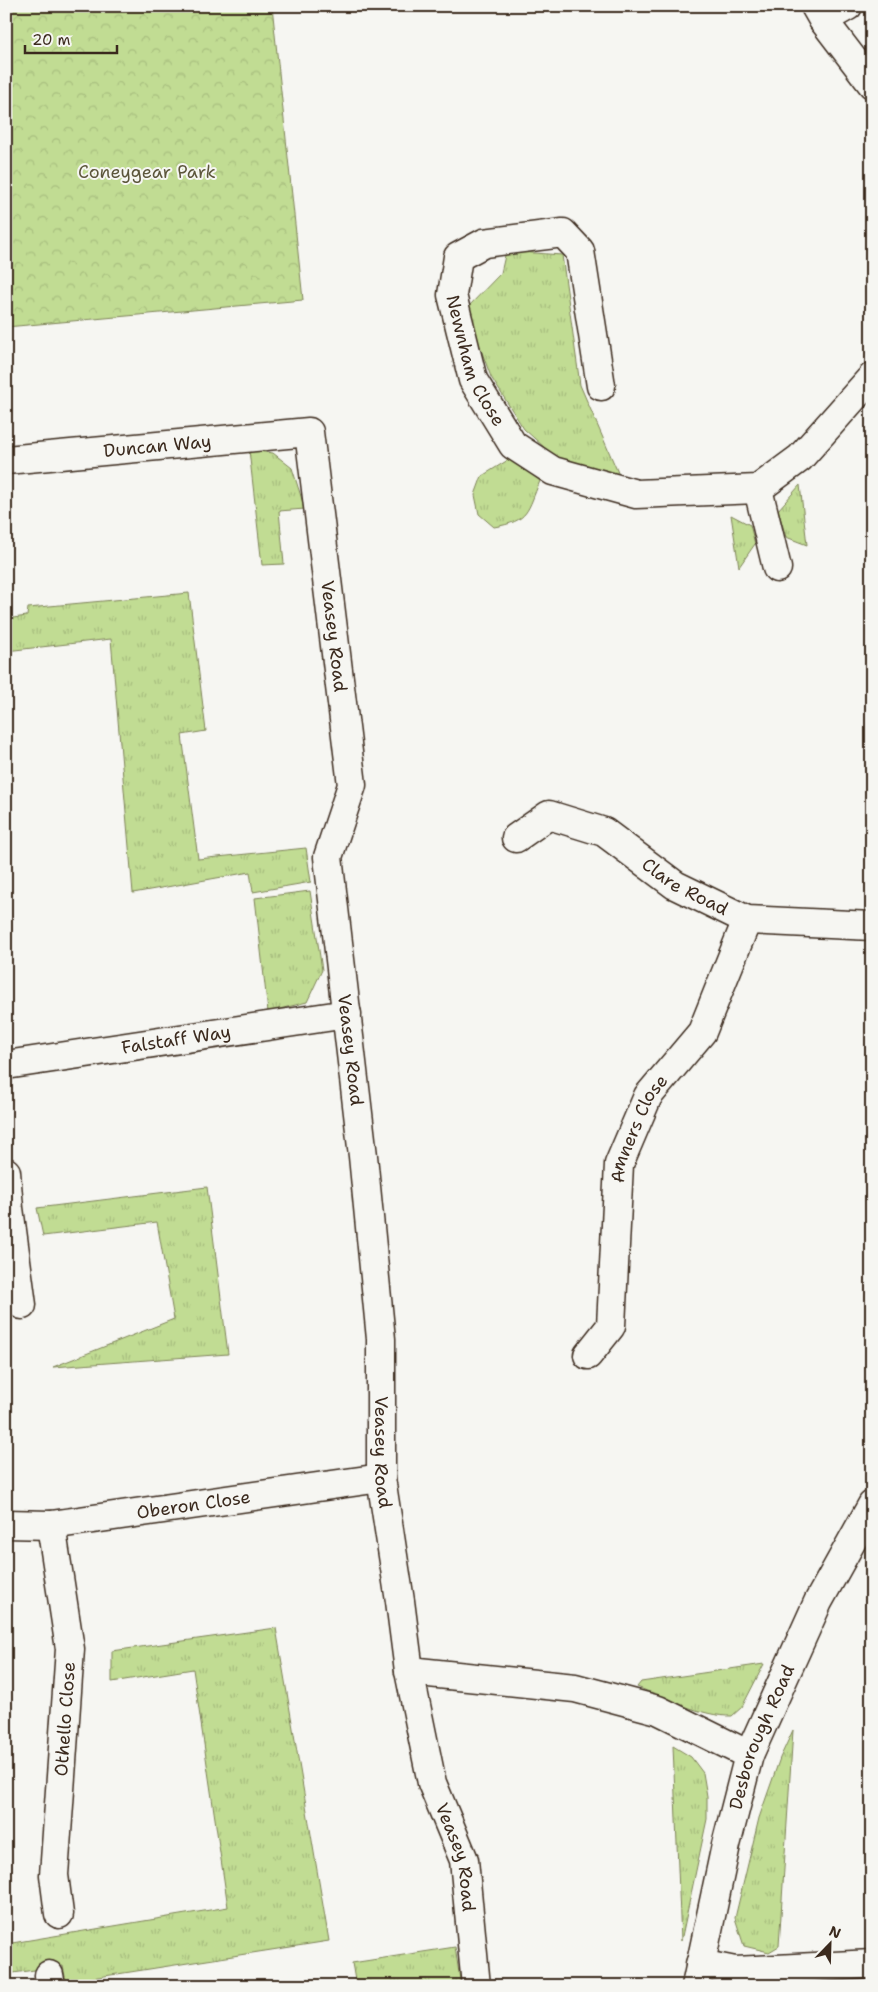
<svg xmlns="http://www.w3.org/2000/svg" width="878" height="1992" font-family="'Shantell Sans',sans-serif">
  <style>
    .grass { fill: url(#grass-tufts); stroke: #7e8358 }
    .forest { fill: url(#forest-crowns); stroke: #7e8358 }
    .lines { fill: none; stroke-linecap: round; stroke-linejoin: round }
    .minor-casing { stroke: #3b2a1e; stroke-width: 31 }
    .minor { stroke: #f6f6f2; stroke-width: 28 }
    .labels { text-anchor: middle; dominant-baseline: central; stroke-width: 4; stroke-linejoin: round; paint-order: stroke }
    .park-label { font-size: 18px; fill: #5c563b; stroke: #f6f6f2 }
    .street-label { font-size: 18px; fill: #3b2a1e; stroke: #f6f6f2 }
  </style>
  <defs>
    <pattern id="grass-tufts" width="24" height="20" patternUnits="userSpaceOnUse" patternTransform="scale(1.25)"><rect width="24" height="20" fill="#c1dc93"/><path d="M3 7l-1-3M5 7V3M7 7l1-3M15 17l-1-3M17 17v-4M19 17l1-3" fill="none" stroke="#a7bd7e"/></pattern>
    <pattern id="forest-crowns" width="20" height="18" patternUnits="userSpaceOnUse" patternTransform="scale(1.25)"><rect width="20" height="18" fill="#c1dc93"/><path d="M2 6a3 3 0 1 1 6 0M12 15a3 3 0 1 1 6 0" fill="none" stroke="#a7bd7e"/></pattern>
  </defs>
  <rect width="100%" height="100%" fill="#f6f6f2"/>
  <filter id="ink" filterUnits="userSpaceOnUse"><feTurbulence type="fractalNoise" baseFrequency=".02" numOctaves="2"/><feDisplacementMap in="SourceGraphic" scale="10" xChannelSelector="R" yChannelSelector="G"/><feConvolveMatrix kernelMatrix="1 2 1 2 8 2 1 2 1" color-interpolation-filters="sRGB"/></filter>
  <g filter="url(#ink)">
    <!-- grass -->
    <path class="grass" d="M 506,251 L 562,255 L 580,385 L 619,475 L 555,457 L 524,429 L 491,377 L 466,309 L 501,273 Z
      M 249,450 L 273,453 L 292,468 L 305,509 L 279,511 L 284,564 L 262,565 Z
      M 513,457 L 540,481 C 527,511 530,521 494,527 L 479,514 L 475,495 L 482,476 Z
      M 800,485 L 807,545 L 786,537 L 778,510 Z
      M 731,515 L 750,525 L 755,544 L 739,567 Z
      M 189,593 L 206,731 L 182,735 L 198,859 L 306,848 L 311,882 L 253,892 L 250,872 L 133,893 L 111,639 L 6,651 L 6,619 L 27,616 L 28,608 Z
      M 310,891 L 322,970 L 307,1002 L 268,1012 L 255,898 Z
      M 207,1187 L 228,1354 L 53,1367 L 174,1319 L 157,1222 L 43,1236 L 37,1208 Z
      M 276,1628 L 329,1941 L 66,1982 L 63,1966 L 6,1974 L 6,1944 L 228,1907 L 193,1669 L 112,1682 L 112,1651 Z
      M 764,1664 L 742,1707 L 732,1716 C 703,1717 665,1698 637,1687 L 641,1682 Z
      M 793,1730 L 779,1946 L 769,1952 L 744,1946 L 735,1918 L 759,1818 L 780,1758 Z
      M 673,1746 L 691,1757 L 703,1773 L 707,1796 L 707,1819 L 681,1941 Z
      M 455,1947 L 461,1986 L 356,1986 L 352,1963 Z"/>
    <!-- forest -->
    <path class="forest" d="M 6,6 L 272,6 L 303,300 L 6,327 Z"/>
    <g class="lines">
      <defs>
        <g id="minor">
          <path d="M 815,6 L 823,20 L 872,84"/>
          <path d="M 823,20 L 848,6"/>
          <path id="s1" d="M 601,386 L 580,251 L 563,233 L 484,243 L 458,257 L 452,295 L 473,380 L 513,445 L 553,471 L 636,494 L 758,489 L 800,458 L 872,377"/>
          <path id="s2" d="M 6,460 L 309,432 L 352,785 L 328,857 L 363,1156 L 381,1339 L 381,1478 L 400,1601 L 409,1671 L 432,1783 L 464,1860 L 476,1986"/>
          <path d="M 758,489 L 777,568"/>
          <path id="s3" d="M 516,838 L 549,815 L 604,832 L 675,885 L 747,920 L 872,926"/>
          <path id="s4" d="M 6,1065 L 347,1014"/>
          <path d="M 6,1172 L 9,1208 L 22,1305"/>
          <path id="s5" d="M 588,1355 L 611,1326 L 619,1164 L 648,1096 L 702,1032 L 747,920"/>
          <path id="s6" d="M 6,1524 L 51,1525 L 381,1478"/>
          <path d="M 51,1525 L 70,1649 L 54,1875 L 59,1914"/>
          <path d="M 409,1671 L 575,1688 L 658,1710 L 749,1755"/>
          <path d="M 700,1964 L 735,1971 L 872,1964"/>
          <path d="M 49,1975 L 51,1986"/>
          <path id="s7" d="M 696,1986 L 726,1845 L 749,1755 L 818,1602 L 872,1505"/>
        </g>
      </defs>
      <!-- minor casing -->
      <use href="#minor" class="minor-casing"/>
      <!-- minor -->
      <use href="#minor" class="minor"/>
    </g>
  </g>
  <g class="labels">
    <!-- park labels -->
    <g class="park-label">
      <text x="147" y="172">Coneygear Park</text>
    </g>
    <!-- street labels -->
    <g class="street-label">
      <text stroke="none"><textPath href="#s1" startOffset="379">Newnham Close</textPath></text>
      <text stroke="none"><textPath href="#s2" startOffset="152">Duncan Way</textPath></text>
      <text stroke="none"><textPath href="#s2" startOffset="510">Veasey Road</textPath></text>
      <text stroke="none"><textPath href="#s3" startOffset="196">Clare Road</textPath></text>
      <text stroke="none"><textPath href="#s4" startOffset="172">Falstaff Way</textPath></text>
      <text stroke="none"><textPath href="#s2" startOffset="930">Veasey Road</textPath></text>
      <text stroke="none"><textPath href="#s5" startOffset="239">Amners Close</textPath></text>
      <text stroke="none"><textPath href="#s2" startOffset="1334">Veasey Road</textPath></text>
      <text stroke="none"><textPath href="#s6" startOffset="189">Oberon Close</textPath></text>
      <text transform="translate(65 1719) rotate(-86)">Othello Close</text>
      <text stroke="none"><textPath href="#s7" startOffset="258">Desborough Road</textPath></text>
      <text stroke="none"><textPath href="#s2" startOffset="1748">Veasey Road</textPath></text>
    </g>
  </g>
  <!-- margin -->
  <rect width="878" height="1992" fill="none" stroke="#f6f6f2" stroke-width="25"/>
  <rect x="12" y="12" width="853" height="1967" fill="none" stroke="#3b2a1e" stroke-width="2" filter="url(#ink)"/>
  <!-- north arrow -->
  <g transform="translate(830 1944) rotate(23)" stroke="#f6f6f2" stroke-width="4" paint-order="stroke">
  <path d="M0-4L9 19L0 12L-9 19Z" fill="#3b2a1e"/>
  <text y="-8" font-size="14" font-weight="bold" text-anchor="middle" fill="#3b2a1e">N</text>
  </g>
  <!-- scale -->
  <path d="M25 45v8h92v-8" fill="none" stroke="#3b2a1e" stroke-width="2.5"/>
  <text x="32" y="45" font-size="15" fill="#3b2a1e" stroke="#f6f6f2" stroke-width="4" paint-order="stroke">20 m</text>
</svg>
